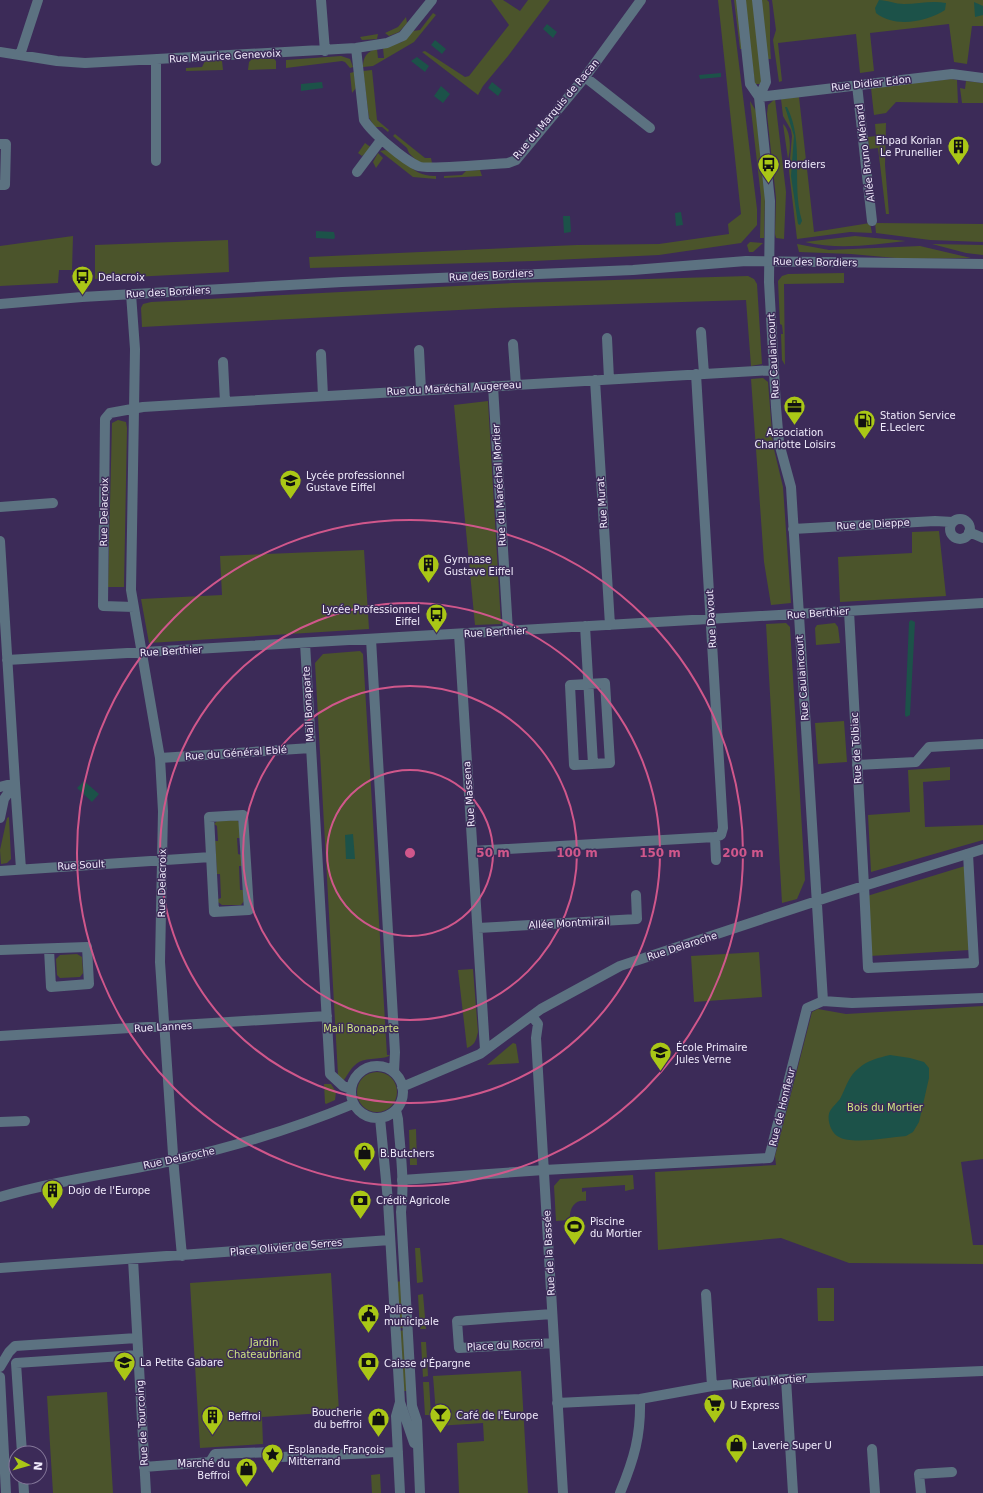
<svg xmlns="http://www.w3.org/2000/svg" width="983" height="1493" font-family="'DejaVu Sans',sans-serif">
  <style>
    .green { fill: #4b542b }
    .water { fill: #1c5249 }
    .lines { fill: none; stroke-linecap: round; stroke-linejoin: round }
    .pedestrian { stroke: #5c7281; stroke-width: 10 }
    .minor { stroke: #5c7281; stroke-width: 10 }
    .tertiary { stroke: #5c7281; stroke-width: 10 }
    .ring { fill: none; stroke: #d0578b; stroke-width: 2 }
    .labels { text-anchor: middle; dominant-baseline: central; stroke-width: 3; stroke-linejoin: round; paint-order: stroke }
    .street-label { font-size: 10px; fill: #efeafb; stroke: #3c2b58 }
    .poi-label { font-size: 10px; fill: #efeafb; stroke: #3c2b58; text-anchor: start }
    .park-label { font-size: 10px; fill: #cee480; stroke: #3c2b58 }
    .centre { fill: #d0578b; stroke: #3c2b58; stroke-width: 2 }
    .ring-label { font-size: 12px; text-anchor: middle; font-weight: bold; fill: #d0578b; stroke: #3c2b58; stroke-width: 3; stroke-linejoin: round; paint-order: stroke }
  </style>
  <rect width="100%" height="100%" fill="#3c2b58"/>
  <!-- green -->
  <path class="green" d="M 491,0 L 503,0 L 520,11 L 528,0 L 550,0 L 508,56 L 483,86 L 478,95 L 422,52 L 425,51 L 465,77 L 469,76 L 509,25 Z
    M 718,0 L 731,0 L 757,209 L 757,225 L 741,243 L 659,255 L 533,261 L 310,268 L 309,257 L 577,245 L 659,244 L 729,234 L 728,224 L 741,214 Z
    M 734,0 L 738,0 L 744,49 L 740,49 Z
    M 744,0 L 754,0 L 763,81 L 760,84 L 755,84 Z
    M 760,0 L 767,0 L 769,2 C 771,22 769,39 771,59 L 767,59 Z
    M 772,0 L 983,0 L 983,26 L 972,26 L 967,64 L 954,62 L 949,24 L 870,33 L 874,71 L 860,73 L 856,34 L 778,43 L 782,81 L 779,82 L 773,40 L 776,30 Z
    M 433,13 L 436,15 L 414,42 L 373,66 L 363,67 C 363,57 367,51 377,49 L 378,58 L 384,58 L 383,48 L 402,42 L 413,31 L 420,30 Z
    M 406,17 L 407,23 L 399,32 L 389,36 L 385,33 L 398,27 Z
    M 378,34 L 377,39 L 362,40 L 360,37 Z
    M 341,56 L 350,59 L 353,67 L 350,68 L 345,62 L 342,61 L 286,68 L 286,60 Z
    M 252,59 L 274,59 L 276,61 L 276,69 L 248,70 L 249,62 Z
    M 205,61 L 222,61 L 223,70 L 186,71 L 186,68 L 202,67 Z
    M 372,70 L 377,120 L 389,130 L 388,132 L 382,127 L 375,127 L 369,118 L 363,71 Z
    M 354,72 L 356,88 L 352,93 L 350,73 Z
    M 951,79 L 957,80 L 958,103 L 896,102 L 886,113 L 874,115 L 871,88 Z
    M 966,81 L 983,83 L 983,103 L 962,103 L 960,88 L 965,89 Z
    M 799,97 L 814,232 L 870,223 L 872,233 L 850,232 L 797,239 L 789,171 L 792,136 L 791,130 L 783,116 L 781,99 Z
    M 775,99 L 786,192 L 784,239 L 776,238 L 775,234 L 776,198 L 767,114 L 768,105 Z
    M 750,101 L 756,111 L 765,196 L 764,238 L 760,238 L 761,197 Z
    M 886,123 L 885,165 L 889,214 L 886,214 L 878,148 L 869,149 L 868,137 L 876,136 L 875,124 Z
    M 783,124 C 791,131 791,149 788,159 Z
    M 395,134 L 425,158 L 431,158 L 432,163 L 422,163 L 416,160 L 409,153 L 407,148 L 393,136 Z
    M 365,143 L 372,148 L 362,156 L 358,153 Z
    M 385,150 C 405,155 410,177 436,176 L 436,179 L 413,177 L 380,151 Z
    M 378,153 L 383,158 L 376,168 L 373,162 Z
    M 480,170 L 482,176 L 444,178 L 444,176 L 462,175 L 466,171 Z
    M 875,223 L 983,224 L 983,242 L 930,240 L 876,233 Z
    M 73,236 L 72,270 L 59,270 L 58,283 L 0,286 L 0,246 Z
    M 855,236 L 906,241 C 872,245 838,250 805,242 Z
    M 228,240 L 229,272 L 95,279 L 95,245 Z
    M 750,242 L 763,243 L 753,252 L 749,252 L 747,245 Z
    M 797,244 L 829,250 L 920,246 L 971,258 L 907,259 L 851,254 L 799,252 Z
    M 932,244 L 983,245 L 983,255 L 966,253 Z
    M 844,273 L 844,283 L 784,284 L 785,365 L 782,360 L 781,334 L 783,334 L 782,325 L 780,324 L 778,281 L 782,276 L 788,274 Z
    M 748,276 L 754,279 L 757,284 L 762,364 L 751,366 L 746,300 L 496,308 L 142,327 L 141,308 L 143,304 L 151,302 L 513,283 Z
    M 763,378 L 768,382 L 773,445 L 783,487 L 791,603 L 771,605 L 764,562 L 751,379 Z
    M 488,401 L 501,624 L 475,625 L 454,405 Z
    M 118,420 L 126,422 L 127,428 L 124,587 L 108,587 L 112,423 Z
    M 939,531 L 946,596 L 840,602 L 838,557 L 912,553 L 912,532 Z
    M 364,550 L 369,629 L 149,643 L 141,599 L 222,595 L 220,556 Z
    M 786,623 L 790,627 L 805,880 L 797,899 L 782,903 L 766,624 Z
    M 835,623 L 838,627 L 840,643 L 816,645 L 815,628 L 817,625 Z
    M 360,651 L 363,654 L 387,1055 L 390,1055 C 386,1060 368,1057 359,1062 C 352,1066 348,1074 344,1080 L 342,1080 L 338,1075 L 315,663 L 323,654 Z
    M 844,721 L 847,762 L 818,764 L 815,723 Z
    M 950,767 L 950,780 L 923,782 L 925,827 L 983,825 L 983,840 L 871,872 L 868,815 L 910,812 L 908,770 Z
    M 9,817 L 11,859 L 7,863 L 1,864 L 0,850 L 7,818 Z
    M 237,820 L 239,823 L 240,838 L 237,838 L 238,854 L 241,855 L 242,866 L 239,866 L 240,890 L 243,890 L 244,901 L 241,905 L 222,905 L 218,902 L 218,899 L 221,898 L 220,874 L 217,874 L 215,841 L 218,841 L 217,826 L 214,824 L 217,821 Z
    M 965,866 L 970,950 L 870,956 L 867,896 Z
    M 759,952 L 762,997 L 694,1002 L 691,956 Z
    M 77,954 L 82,957 L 83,973 L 80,977 L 60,978 L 57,975 L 56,959 L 60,955 Z
    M 473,969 L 478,1032 C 476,1040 475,1045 467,1048 L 458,970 Z
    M 983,1006 L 983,1159 L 961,1162 L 973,1245 L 983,1245 L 983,1264 L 849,1263 L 781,1238 L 658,1250 L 655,1172 L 776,1165 L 775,1156 L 812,1012 L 818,1009 L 846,1014 Z
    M 513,1043 L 516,1044 L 519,1063 L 487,1065 Z
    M357 1092a20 20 0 1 1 40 0a20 20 0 1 1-40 0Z
    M 324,1084 L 331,1084 L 336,1092 L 335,1100 L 326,1104 L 325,1103 Z
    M 416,1129 L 417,1165 L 410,1165 L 409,1130 Z
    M 633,1175 L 634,1189 L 625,1191 L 625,1185 L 582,1188 L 582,1192 L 586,1191 L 586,1201 C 574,1199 569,1209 570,1220 L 556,1221 L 554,1186 L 560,1179 Z
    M 415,1248 L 420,1248 L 423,1282 L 417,1283 Z
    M 331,1273 L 339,1412 L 262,1417 L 263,1444 L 200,1448 L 190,1283 Z
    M 402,1281 L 405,1328 L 398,1328 L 396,1282 Z
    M 817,1288 L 834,1288 L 834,1321 L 818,1321 Z
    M 423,1294 L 426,1329 L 420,1329 L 418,1295 Z
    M 405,1330 L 408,1391 L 402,1391 L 399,1331 Z
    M 421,1342 L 426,1342 L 428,1376 L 423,1377 Z
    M 521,1371 L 528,1493 L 459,1493 L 457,1443 L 484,1441 L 483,1423 L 437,1426 L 433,1376 Z
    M 423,1382 L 429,1382 L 431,1415 L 425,1415 Z
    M 107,1392 L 113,1493 L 53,1493 L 47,1396 Z
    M 380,1474 L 381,1493 L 372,1493 L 371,1475 Z"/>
  <!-- water -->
  <path class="water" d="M 879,0 C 887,0 895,4 904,4 C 918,4 932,0 946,3 L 945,10 C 927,22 894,28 876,13 L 875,8 Z
    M 974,2 L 983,6 L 983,15 L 975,17 Z
    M 547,24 L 557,32 L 553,38 L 543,29 Z
    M 435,40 L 446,49 L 442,54 L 431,45 Z
    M 417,57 L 429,66 L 425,72 L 411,61 Z
    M 721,73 L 721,77 L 700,79 L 699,75 Z
    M 322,82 L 323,88 L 301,91 L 301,84 Z
    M 492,82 L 502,90 L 498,96 L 488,88 Z
    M 441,86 L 450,94 L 443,103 L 434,96 Z
    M 785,107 L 787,107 C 805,143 791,183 802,221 L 800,225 L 798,224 L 791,176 L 794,136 Z
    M 681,212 L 683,225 L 676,226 L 675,213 Z
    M 563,216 L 570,216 L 571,232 L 564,233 Z
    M 316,231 L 334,232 L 335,237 L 334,239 L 316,238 Z
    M 911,620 L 915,622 L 910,715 L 906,717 L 905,715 L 909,622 Z
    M 84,781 L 99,794 L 92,802 L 77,788 Z
    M 353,834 L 355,859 L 346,859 L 345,835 Z
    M 890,1055 L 910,1058 L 924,1062 L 929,1068 L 929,1078 L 919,1122 L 913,1132 L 906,1136 C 889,1137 853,1145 839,1137 C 831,1133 826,1119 830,1111 C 833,1106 837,1103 840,1099 C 846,1088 848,1076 859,1068 C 868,1060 878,1058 890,1055 Z"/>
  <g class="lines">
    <!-- pedestrian -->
    <path class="pedestrian" d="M 864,886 L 868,968 L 974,963 L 968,854
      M 402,1180 L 544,1170"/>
    <!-- minor -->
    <path class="minor" d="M 321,0 L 325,51
      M 741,0 L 750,84 L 759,97 L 770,201 L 769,282 L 776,407 L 779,443 L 791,487 L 823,1001
      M 757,0 L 766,82 L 759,97
      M 356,48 L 364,120 C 372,133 404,160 418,166 C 425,170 494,164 508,163 L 516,160 L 585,77 L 641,0
      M 0,52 L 57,61 L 85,63 L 356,48 L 387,43 L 403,36 L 432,0
      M 20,55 L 38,0
      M 156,60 L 156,161
      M 585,77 L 650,128
      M 857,85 L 872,221
      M 759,97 L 952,74 L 983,78
      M 0,144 L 6,144 L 5,185 L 0,185
      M 357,172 L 381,140
      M 131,294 L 135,349 L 131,590 L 160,758 L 163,811 L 160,962 L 174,1169 L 182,1256
      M 701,332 L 704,374
      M 607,338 L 609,379
      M 513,344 L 516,385
      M 419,350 L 421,390
      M 321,354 L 323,396
      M 223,362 L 225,402
      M 696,374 L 723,828 L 721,835 L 715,837 L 716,860
      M 595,380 L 610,625
      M 493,386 L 508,631
      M 0,507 L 53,503
      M950 529a10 10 0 1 1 20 0a10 10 0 1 1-20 0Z
      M 793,529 L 935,521 L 953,522
      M 969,532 L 983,538
      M 0,541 L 15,783 L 4,799 L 0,818
      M 134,607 L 103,606 L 105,419 L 110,413 L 143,407 L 225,402 L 774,370
      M 849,611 L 864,886
      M 585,626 L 593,764
      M 459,634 L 485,1050
      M 371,639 L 395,1052 L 394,1072
      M 305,643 L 330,1074 L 343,1086 L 351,1089
      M 7,660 L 983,603
      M 605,683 L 610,763 L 574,765 L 570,685 Z
      M 160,758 L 311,748
      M 857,765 L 916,762 L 929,747 L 983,744
      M 0,787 L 15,783 L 21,869
      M 243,815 L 249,910 L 214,912 L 209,817 Z
      M 473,851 L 715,837
      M 0,871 L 211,857
      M 478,928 L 637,919 L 636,895
      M 0,950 L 87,947 L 89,984 L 51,987 L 49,949
      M 532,1016 L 538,1024 L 536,1038 L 563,1493
      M 0,1036 L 327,1016
      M351 1092a26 26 0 1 1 52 0a26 26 0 1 1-52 0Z
      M 402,1087 L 480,1054 L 541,1009 L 620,966 L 838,894 L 983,849
      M 396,1110 L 398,1119 C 400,1149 405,1182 401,1212 L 412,1406 L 417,1421 L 420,1493
      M 380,1118 L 388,1201 L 400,1402 L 414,1443
      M 0,1122 L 25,1121
      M 544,1170 L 769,1158 L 807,1008 L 823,1001 L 852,1003 L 983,998
      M 0,1197 C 57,1180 117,1173 175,1160 C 236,1146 296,1128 353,1104
      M 133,1259 L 146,1493
      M 0,1268 L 390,1240
      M 706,1294 L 712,1386
      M 552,1314 L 457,1321 L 459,1348 L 554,1343
      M 0,1367 L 9,1352 L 15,1346 L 137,1338
      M 0,1377 L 6,1493
      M 786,1379 L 793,1493
      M 400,1402 L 396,1416 L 400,1493
      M 557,1403 L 640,1399 L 712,1386 L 786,1379 L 983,1371
      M 872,1449 L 875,1493
      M 22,1453 L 16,1363 L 138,1355
      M 144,1467 L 210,1462 L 215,1454 L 273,1452 L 281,1457 L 398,1452
      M 23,1477 L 24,1493
      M 620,1493 C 634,1459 641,1436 640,1399
      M 921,1493 L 919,1474 L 952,1472"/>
    <!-- tertiary -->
    <path class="tertiary" d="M 0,304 L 82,297 L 342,282 L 633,270 L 746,261 L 983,264"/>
  </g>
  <!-- distance rings -->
  <g class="ring">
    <circle cx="410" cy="853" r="83"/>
    <circle cx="410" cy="853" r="167"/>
    <circle cx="410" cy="853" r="250"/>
    <circle cx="410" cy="853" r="333"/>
  </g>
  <!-- icons -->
  <defs>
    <symbol id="building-pin" viewBox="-11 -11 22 30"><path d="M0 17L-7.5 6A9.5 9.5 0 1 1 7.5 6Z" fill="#aac716" stroke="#3c2b58"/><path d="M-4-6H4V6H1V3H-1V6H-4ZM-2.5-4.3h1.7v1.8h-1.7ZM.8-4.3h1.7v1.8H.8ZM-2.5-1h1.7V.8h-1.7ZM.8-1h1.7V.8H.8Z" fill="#111"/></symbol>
    <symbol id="bus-pin" viewBox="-11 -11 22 30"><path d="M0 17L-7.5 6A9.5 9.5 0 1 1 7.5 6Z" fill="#aac716" stroke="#3c2b58"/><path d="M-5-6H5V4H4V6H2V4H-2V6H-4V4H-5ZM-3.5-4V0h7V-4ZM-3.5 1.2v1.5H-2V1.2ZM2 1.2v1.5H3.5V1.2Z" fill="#111"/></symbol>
    <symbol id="office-pin" viewBox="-11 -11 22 30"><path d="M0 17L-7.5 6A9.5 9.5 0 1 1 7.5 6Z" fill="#aac716" stroke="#3c2b58"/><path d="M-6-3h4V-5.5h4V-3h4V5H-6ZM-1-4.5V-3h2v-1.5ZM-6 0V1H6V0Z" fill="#111"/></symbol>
    <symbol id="fuel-pin" viewBox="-11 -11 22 30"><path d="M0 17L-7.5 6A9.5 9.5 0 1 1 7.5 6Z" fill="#aac716" stroke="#3c2b58"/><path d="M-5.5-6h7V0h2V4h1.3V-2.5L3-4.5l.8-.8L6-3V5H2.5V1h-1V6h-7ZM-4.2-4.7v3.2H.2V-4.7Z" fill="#111"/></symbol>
    <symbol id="school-pin" viewBox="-11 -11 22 30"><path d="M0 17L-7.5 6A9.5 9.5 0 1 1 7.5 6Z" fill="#aac716" stroke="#3c2b58"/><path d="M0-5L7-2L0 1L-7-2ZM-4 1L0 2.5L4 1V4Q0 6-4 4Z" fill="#111"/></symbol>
    <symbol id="shop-pin" viewBox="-11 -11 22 30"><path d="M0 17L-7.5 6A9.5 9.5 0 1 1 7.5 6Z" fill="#aac716" stroke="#3c2b58"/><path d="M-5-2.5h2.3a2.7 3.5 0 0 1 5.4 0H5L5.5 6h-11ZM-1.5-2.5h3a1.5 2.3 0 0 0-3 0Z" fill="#111"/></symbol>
    <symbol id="bank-pin" viewBox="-11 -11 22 30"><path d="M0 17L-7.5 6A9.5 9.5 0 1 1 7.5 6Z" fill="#aac716" stroke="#3c2b58"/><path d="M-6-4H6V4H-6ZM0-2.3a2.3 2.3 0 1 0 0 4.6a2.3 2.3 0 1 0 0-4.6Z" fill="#111"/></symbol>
    <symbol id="stadium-pin" viewBox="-11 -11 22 30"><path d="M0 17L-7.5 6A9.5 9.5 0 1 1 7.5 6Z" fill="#aac716" stroke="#3c2b58"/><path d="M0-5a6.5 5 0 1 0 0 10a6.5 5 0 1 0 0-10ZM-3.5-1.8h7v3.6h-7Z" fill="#111"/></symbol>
    <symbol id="civic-pin" viewBox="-11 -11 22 30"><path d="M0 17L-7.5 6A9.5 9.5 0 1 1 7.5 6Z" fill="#aac716" stroke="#3c2b58"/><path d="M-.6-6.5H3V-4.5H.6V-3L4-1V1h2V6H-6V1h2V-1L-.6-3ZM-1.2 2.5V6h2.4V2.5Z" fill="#111"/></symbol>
    <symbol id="supermarket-pin" viewBox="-11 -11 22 30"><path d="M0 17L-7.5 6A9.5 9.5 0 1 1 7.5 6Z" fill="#aac716" stroke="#3c2b58"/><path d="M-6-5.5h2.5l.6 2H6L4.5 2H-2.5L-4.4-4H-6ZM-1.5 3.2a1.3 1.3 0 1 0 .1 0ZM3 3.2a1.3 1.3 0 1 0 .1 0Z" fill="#111"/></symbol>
    <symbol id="bar-pin" viewBox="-11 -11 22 30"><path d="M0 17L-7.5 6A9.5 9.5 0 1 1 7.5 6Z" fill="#aac716" stroke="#3c2b58"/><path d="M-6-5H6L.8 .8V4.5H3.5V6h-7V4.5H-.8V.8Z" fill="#111"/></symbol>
    <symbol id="sight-pin" viewBox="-11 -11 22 30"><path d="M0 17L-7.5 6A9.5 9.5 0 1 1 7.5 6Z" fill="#aac716" stroke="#3c2b58"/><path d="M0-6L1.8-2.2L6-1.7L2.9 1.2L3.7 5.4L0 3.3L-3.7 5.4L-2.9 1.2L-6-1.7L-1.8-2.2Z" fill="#111"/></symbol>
  </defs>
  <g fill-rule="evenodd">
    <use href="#building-pin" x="946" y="134" width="25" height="34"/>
    <use href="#bus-pin" x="756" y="152" width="25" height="34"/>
    <use href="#bus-pin" x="70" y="264" width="25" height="34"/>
    <use href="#office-pin" x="782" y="394" width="25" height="34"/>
    <use href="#fuel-pin" x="852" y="408" width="25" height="34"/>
    <use href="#school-pin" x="278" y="468" width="25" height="34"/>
    <use href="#building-pin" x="416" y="552" width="25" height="34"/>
    <use href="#bus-pin" x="424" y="602" width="25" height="34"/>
    <use href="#school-pin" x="648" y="1040" width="25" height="34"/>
    <use href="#shop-pin" x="352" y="1140" width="25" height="34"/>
    <use href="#building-pin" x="40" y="1178" width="25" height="34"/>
    <use href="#bank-pin" x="348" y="1188" width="25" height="34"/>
    <use href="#stadium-pin" x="562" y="1214" width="25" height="34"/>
    <use href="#civic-pin" x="356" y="1302" width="25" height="34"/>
    <use href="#school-pin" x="112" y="1350" width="25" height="34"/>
    <use href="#bank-pin" x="356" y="1350" width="25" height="34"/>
    <use href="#supermarket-pin" x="702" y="1392" width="25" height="34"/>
    <use href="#bar-pin" x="428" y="1402" width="25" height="34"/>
    <use href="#building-pin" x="200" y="1404" width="25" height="34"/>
    <use href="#shop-pin" x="366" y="1406" width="25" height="34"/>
    <use href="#shop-pin" x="724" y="1432" width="25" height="34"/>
    <use href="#sight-pin" x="260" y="1442" width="25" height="34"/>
    <use href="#shop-pin" x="234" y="1456" width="25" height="34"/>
  </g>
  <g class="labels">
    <!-- street labels -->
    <g class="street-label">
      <text transform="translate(225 56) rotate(-3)">Rue Maurice Genevoix</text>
      <text transform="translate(871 83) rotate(-6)">Rue Didier Edon</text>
      <text transform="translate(556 109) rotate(-50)">Rue du Marquis de Racan</text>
      <text transform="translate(865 153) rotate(-97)">Allée Bruno Ménard</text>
      <text transform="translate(815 262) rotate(1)">Rue des Bordiers</text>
      <text transform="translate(491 275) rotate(-3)">Rue des Bordiers</text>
      <text transform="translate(168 292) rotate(-3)">Rue des Bordiers</text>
      <text transform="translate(773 356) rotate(-93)">Rue Caulaincourt</text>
      <text transform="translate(454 388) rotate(-3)">Rue du Maréchal Augereau</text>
      <text transform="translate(499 485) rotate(-93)">Rue du Maréchal Mortier</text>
      <text transform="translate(602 503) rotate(-94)">Rue Murat</text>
      <text transform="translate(104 512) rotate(-89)">Rue Delacroix</text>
      <text transform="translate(873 524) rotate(-3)">Rue de Dieppe</text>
      <text transform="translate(818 613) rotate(-4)">Rue Berthier</text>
      <text transform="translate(711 619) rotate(-93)">Rue Davout</text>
      <text transform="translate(495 632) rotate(-3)">Rue Berthier</text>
      <text transform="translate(171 651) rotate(-3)">Rue Berthier</text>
      <text transform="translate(802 678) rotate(-94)">Rue Caulaincourt</text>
      <text transform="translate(308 704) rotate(-93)">Mail Bonaparte</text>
      <text transform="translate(856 748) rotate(-93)">Rue de Tolbiac</text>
      <text transform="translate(236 753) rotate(-4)">Rue du Général Eblé</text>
      <text transform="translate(469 794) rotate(-94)">Rue Massena</text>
      <text transform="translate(81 865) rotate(-3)">Rue Soult</text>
      <text transform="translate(162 883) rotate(-89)">Rue Delacroix</text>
      <text transform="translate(569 923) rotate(-3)">Allée Montmirail</text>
      <text transform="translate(682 946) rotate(-18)">Rue Delaroche</text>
      <text transform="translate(163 1027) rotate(-3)">Rue Lannes</text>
      <text transform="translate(782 1107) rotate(-76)">Rue de Honfleur</text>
      <text transform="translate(179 1158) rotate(-12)">Rue Delaroche</text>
      <text transform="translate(286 1247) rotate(-5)">Place Olivier de Serres</text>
      <text transform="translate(549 1253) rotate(-93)">Rue de la Bassée</text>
      <text transform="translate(505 1345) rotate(-3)">Place du Rocroi</text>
      <text transform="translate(769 1381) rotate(-5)">Rue du Mortier</text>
      <text transform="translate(142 1423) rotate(-93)">Rue de Tourcoing</text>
    </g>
    <!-- poi labels -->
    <g class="poi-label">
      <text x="942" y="140" text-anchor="end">Ehpad Korian<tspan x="942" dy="12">Le Prunellier</tspan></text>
      <text x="784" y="164">Bordiers</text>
      <text x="98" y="277">Delacroix</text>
      <text x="880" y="415">Station Service<tspan x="880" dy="12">E.Leclerc</tspan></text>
      <text x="795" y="432" text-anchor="middle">Association<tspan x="795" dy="12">Charlotte Loisirs</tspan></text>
      <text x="306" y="475">Lycée professionnel<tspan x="306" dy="12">Gustave Eiffel</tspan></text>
      <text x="444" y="559">Gymnase<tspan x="444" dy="12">Gustave Eiffel</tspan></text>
      <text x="420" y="609" text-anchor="end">Lycée Professionnel<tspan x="420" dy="12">Eiffel</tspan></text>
      <text x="676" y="1047">École Primaire<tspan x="676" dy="12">Jules Verne</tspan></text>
      <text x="380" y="1153">B.Butchers</text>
      <text x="68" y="1190">Dojo de l'Europe</text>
      <text x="376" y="1200">Crédit Agricole</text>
      <text x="590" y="1221">Piscine<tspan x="590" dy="12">du Mortier</tspan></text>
      <text x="384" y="1309">Police<tspan x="384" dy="12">municipale</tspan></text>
      <text x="140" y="1362">La Petite Gabare</text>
      <text x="384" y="1363">Caisse d'Épargne</text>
      <text x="730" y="1405">U Express</text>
      <text x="362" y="1412" text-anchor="end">Boucherie<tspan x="362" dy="12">du beffroi</tspan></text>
      <text x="456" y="1415">Café de l'Europe</text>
      <text x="228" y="1416">Beffroi</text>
      <text x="752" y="1445">Laverie Super U</text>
      <text x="288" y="1449">Esplanade François<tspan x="288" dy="12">Mitterrand</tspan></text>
      <text x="230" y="1463" text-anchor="end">Marché du<tspan x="230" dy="12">Beffroi</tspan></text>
    </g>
    <!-- park labels -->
    <g class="park-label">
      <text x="361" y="1028">Mail Bonaparte</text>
      <text x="885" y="1107">Bois du Mortier</text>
      <text x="264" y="1342">Jardin<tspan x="264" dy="12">Chateaubriand</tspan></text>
    </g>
  </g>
  <circle cx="410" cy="853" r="6" class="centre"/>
  <g class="ring-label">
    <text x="493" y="857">50 m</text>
    <text x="577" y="857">100 m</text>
    <text x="660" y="857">150 m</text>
    <text x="743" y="857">200 m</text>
  </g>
  <!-- north arrow -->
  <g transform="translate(28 1465) rotate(96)"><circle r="19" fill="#3c2b58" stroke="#847799"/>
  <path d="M0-3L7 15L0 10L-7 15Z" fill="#aac716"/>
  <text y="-6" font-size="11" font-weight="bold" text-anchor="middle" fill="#efeafb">N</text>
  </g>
</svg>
